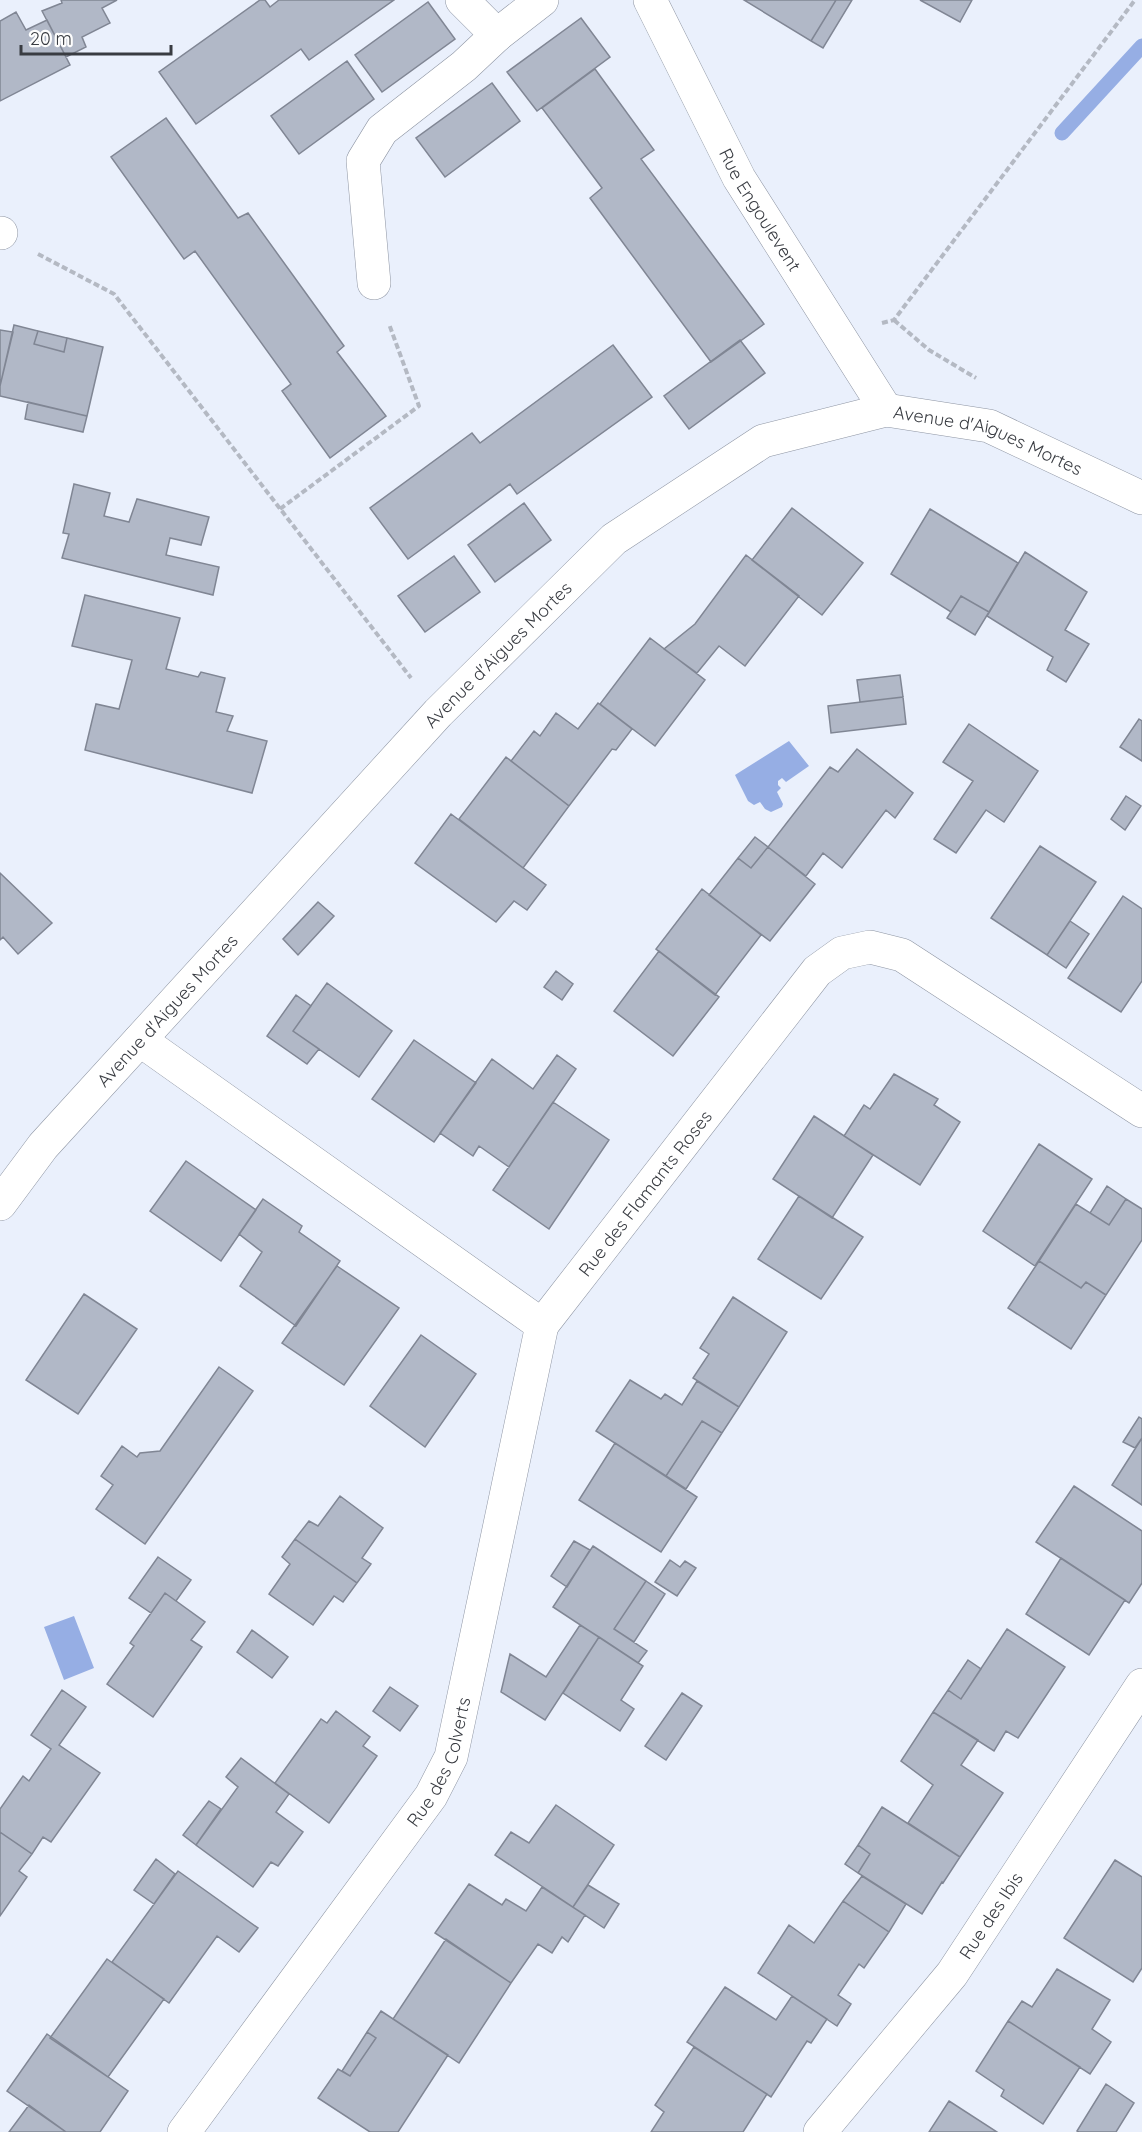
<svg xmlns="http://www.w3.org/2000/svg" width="1142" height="2132" font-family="Quicksand,sans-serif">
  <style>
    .water { fill: #96aee4 }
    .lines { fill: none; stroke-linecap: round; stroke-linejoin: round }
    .stream { stroke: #96aee4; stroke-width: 15 }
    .building { fill: #b1b8c7; stroke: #808694; stroke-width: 1.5 }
    .minor-casing { stroke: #8e95a3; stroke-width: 34 }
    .path { stroke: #b4b9c3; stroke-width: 4; stroke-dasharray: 6 3; stroke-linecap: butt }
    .minor { stroke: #fff; stroke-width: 33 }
    .labels { text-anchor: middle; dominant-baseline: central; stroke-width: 4.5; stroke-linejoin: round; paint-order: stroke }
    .street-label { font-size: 18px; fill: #393c42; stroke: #fdfdfd }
  </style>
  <rect width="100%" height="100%" fill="#eaf0fc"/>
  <!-- water -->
  <path class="water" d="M 789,741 L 809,766 L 786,782 L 782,778 L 778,781 L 778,785 L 781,788 L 777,792 L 783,804 L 782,807 L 771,812 L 765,809 L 760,802 L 754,805 L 748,801 L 735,775 Z
    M 74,1616 L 94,1668 L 64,1680 L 44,1627 Z"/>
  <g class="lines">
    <!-- stream -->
    <path class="stream" d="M 1062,133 L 1142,46"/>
  </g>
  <!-- building -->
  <path class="building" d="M 61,0 L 117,0 L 102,8 L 110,23 L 82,37 L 86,47 L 66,57 L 42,11 L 62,3 Z
    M 260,0 L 265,0 L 270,7 L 279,0 L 394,0 L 309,60 L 301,49 L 196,124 L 159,72 Z
    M 744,0 L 836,0 L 811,41 Z
    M 836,0 L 852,0 L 823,48 L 811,41 Z
    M 920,0 L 972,0 L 960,22 Z
    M 428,2 L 455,39 L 382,92 L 355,55 Z
    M 16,12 L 26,30 L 47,20 L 70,65 L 0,101 L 0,21 Z
    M 581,18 L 610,57 L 537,111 L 507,72 Z
    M 347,61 L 374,99 L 299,154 L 271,116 Z
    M 595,69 L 654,150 L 641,159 L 764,324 L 711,362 L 590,198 L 602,188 L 542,108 Z
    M 492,83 L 520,121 L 445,177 L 416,138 Z
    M 166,118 L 238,218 L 248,213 L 344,346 L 337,352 L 386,416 L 330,458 L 282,391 L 291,384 L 195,251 L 184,259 L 111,157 Z
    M 14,325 L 38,331 L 34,344 L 64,352 L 67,338 L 103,347 L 87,416 L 0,396 L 0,386 Z
    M 0,330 L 13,332 L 0,386 Z
    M 38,331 L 67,338 L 64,352 L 34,344 Z
    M 740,340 L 765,373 L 689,429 L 664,396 Z
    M 613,345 L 652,397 L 517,494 L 510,484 L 408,559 L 370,508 L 472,433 L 480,443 Z
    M 28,402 L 87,416 L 83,432 L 25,419 Z
    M 74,484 L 110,493 L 104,516 L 129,522 L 137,499 L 209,517 L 201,545 L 170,538 L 166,555 L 219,567 L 213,595 L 62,558 L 69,534 L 63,533 Z
    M 524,503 L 551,540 L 495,582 L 468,545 Z
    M 792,508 L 863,563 L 822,615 L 752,560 Z
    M 930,509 L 1018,563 L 989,612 L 961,596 L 951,612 L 891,574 Z
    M 1025,552 L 1087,592 L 1065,630 L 1089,644 L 1066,682 L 1047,670 L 1053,657 L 987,616 Z
    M 746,555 L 799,596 L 745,666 L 719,646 L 697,673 L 664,649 L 695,624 Z
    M 454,556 L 480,592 L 425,632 L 398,596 Z
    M 85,595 L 180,618 L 166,669 L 198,677 L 201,672 L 225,678 L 216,712 L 233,716 L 227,731 L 267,741 L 252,793 L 85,750 L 96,704 L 119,709 L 132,660 L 72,646 Z
    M 961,596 L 989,612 L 975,635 L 947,618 Z
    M 650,638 L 705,680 L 655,746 L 600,704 Z
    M 900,675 L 903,697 L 860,702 L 857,680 Z
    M 903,697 L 906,724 L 831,733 L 828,706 Z
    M 598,703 L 632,729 L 616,750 L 612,749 L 569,806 L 511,761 L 534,731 L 540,736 L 556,713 L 578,729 Z
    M 1139,719 L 1142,721 L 1142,761 L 1120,747 Z
    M 969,724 L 1038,771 L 1004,822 L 986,810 L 956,853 L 934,839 L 973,781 L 943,762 Z
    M 857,749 L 913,793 L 895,818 L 886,810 L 842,868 L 823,853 L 806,876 L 768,847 L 830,767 L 838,772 Z
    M 506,757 L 569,806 L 523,868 L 459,819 Z
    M 1126,796 L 1141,806 L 1125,830 L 1111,819 Z
    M 451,814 L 546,885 L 527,910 L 514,901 L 496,922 L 415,863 Z
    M 755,837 L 768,847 L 751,868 L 738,858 Z
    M 1040,846 L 1096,882 L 1047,955 L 991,918 Z
    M 768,847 L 815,884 L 770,941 L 709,895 L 738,858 L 751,868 Z
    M 0,873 L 52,923 L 18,954 L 3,937 L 0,940 Z
    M 702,889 L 761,935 L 715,995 L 656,949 Z
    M 1123,896 L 1142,909 L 1142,981 L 1121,1012 L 1068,978 Z
    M 318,902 L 334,916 L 298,955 L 283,939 Z
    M 1070,921 L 1089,934 L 1066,968 L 1047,955 Z
    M 659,951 L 719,997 L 673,1056 L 614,1011 Z
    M 556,971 L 573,984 L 562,1000 L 544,987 Z
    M 327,983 L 392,1031 L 359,1077 L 293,1031 Z
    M 296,995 L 311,1006 L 293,1031 L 319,1049 L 307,1064 L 267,1036 Z
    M 414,1040 L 476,1083 L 434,1142 L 372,1099 Z
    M 557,1055 L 576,1069 L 509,1167 L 479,1146 L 473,1156 L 440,1133 L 492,1059 L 533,1089 Z
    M 894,1074 L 938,1099 L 934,1105 L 960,1122 L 920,1185 L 844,1136 L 864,1105 L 870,1109 Z
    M 553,1102 L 609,1140 L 549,1229 L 493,1190 Z
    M 814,1116 L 873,1155 L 832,1218 L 773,1179 Z
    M 1039,1144 L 1092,1179 L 1035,1266 L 983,1231 Z
    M 186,1161 L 256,1210 L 221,1261 L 150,1211 Z
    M 1107,1186 L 1126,1199 L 1109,1225 L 1090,1213 Z
    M 799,1196 L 863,1237 L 821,1299 L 758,1259 Z
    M 263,1199 L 302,1226 L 299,1232 L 340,1261 L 296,1326 L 240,1286 L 262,1252 L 239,1234 Z
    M 1126,1199 L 1142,1209 L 1142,1240 L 1106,1295 L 1086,1282 L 1081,1288 L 1039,1261 L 1076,1204 L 1109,1225 Z
    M 1039,1261 L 1081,1288 L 1086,1282 L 1106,1295 L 1071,1349 L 1008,1308 Z
    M 337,1266 L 399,1308 L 344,1385 L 282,1343 Z
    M 84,1294 L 137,1329 L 78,1414 L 26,1380 Z
    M 733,1297 L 787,1332 L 739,1407 L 693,1378 L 709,1354 L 700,1348 Z
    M 421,1335 L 476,1374 L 425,1447 L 370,1406 Z
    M 219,1367 L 253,1391 L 145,1544 L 96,1509 L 113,1485 L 101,1476 L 122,1446 L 137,1457 L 140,1453 L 160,1451 Z
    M 630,1380 L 661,1399 L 665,1394 L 682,1405 L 697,1381 L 739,1407 L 722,1433 L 702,1421 L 666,1476 L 596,1431 Z
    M 1139,1417 L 1142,1419 L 1142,1438 L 1135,1448 L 1123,1442 Z
    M 702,1421 L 722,1433 L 686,1489 L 666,1476 Z
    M 1142,1438 L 1142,1505 L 1112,1485 Z
    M 615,1443 L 697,1497 L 661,1552 L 579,1500 Z
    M 1074,1486 L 1142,1531 L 1142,1583 L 1129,1603 L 1036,1542 Z
    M 340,1496 L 383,1528 L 362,1558 L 371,1564 L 357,1583 L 295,1539 L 309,1521 L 318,1526 Z
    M 295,1539 L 357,1583 L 343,1602 L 334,1596 L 313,1625 L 269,1594 L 290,1564 L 282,1557 Z
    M 574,1541 L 590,1550 L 567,1587 L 551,1576 Z
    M 593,1546 L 646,1581 L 614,1629 L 647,1651 L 638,1663 L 553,1607 Z
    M 158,1557 L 191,1580 L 176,1601 L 165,1593 L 151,1613 L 129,1598 Z
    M 1061,1558 L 1125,1600 L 1089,1655 L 1026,1614 Z
    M 670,1560 L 680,1567 L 685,1561 L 696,1568 L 677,1596 L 655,1582 Z
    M 646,1581 L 665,1594 L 634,1642 L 614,1629 Z
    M 165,1593 L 205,1622 L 191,1640 L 202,1647 L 153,1717 L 107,1684 L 134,1646 L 130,1643 Z
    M 580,1625 L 599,1637 L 545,1720 L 501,1692 L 510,1654 L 546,1677 Z
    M 1007,1629 L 1065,1667 L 1018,1738 L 1006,1731 L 994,1751 L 933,1712 L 948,1690 L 961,1699 Z
    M 252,1630 L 288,1657 L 272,1678 L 237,1652 Z
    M 599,1637 L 643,1666 L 621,1700 L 634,1709 L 620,1731 L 563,1693 Z
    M 968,1660 L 981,1669 L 961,1699 L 948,1690 Z
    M 390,1687 L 418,1706 L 400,1731 L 373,1711 Z
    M 62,1690 L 86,1707 L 59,1745 L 100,1773 L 51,1842 L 43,1837 L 32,1854 L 0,1832 L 0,1809 L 23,1776 L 29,1781 L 51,1749 L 31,1735 Z
    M 682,1693 L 702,1706 L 666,1760 L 645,1746 Z
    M 336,1711 L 370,1737 L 363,1746 L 377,1756 L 329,1823 L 275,1783 L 321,1719 L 327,1723 Z
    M 933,1712 L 978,1740 L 961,1765 L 1003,1793 L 960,1857 L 908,1823 L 933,1785 L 901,1761 Z
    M 241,1758 L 289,1794 L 276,1812 L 303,1832 L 278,1866 L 271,1862 L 253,1887 L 196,1845 L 238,1787 L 226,1777 Z
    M 209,1801 L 221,1809 L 196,1845 L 183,1835 Z
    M 556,1805 L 614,1845 L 573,1907 L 495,1855 L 511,1832 L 529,1843 Z
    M 882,1807 L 960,1857 L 943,1883 L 942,1882 L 922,1914 L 858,1873 L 870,1854 L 858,1845 Z
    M 0,1832 L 32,1854 L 19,1871 L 27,1877 L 0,1916 Z
    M 858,1845 L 870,1854 L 858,1873 L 845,1864 Z
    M 156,1859 L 175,1874 L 154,1904 L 134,1890 Z
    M 1115,1860 L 1142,1877 L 1142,1968 L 1133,1982 L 1064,1938 Z
    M 178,1871 L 258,1928 L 239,1952 L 217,1936 L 169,2003 L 112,1962 Z
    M 862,1876 L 906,1904 L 889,1932 L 843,1901 Z
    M 469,1884 L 502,1905 L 506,1899 L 526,1911 L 542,1887 L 585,1915 L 568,1942 L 562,1937 L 552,1953 L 538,1944 L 511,1983 L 435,1933 Z
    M 588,1885 L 619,1904 L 604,1928 L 573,1907 Z
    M 843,1901 L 889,1932 L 864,1968 L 859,1964 L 838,1995 L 851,2004 L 837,2026 L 758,1973 L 789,1925 L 814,1943 Z
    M 446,1939 L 511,1983 L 459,2063 L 393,2019 Z
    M 107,1959 L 164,1999 L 108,2077 L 50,2038 Z
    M 1057,1969 L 1110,2000 L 1092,2029 L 1111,2042 L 1090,2074 L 1008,2021 L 1022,2001 L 1032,2007 Z
    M 725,1987 L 776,2020 L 792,1996 L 827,2019 L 811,2043 L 807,2041 L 771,2097 L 687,2042 Z
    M 381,2011 L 448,2055 L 398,2132 L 370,2132 L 318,2098 L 338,2069 L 350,2076 L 376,2038 L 367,2032 Z
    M 1008,2021 L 1080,2067 L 1043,2124 L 1001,2096 L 1004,2090 L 976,2071 Z
    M 367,2032 L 376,2038 L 350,2076 L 342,2071 Z
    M 47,2034 L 128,2091 L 100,2132 L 66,2132 L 7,2091 Z
    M 694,2047 L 767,2094 L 743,2132 L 651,2132 L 664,2112 L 655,2105 Z
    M 1106,2084 L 1134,2103 L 1116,2132 L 1079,2132 L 1077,2131 Z
    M 949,2101 L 997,2132 L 929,2132 Z
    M 29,2105 L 66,2132 L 9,2132 Z"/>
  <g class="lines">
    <defs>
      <g id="minor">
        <path d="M 462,0 L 497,35"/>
        <path id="s1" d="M 650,0 L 739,178 L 886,410"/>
        <path d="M 0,233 L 1,233"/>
        <path d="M 374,283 L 363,161 L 382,130 L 464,66 L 497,35 L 542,0"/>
        <path id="s2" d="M 140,1040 L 542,1325 L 817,971 L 842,953 L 870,947 L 902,955 L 1142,1111"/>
        <path id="s3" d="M 0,1204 L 43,1146 L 438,713 L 614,539 L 763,441 L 886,410 L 989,426 L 1142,498"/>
        <path id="s4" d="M 184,2132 L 431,1796 L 451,1757 L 542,1325"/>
        <path id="s5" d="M 820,2132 L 952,1974 L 1142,1685"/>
      </g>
    </defs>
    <!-- minor casing -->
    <use href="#minor" class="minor-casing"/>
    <!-- path -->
    <path class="path" d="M 38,254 L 114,294 L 411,678
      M 894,320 L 929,350 L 976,378
      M 882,323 L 894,320 L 1135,0
      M 280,509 L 419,406 L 389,324"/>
    <!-- minor -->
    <use href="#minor" class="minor"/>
  </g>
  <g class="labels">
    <!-- street labels -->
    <g class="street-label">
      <text stroke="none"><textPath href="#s1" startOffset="237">Rue Engoulevent</textPath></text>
      <text stroke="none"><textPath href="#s3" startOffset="1318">Avenue d'Aigues Mortes</textPath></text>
      <text stroke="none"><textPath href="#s3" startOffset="742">Avenue d'Aigues Mortes</textPath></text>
      <text stroke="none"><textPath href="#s3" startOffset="256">Avenue d'Aigues Mortes</textPath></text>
      <text stroke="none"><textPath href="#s2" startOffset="660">Rue des Flamants Roses</textPath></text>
      <text stroke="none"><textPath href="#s4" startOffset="452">Rue des Colverts</textPath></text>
      <text stroke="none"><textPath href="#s5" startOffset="276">Rue des Ibis</textPath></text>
    </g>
  </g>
  <!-- scale -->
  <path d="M21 45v9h150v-9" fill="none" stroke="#393c42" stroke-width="3"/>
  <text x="30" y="45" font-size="18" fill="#393c42" stroke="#fdfdfd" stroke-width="4.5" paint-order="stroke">20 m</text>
</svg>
